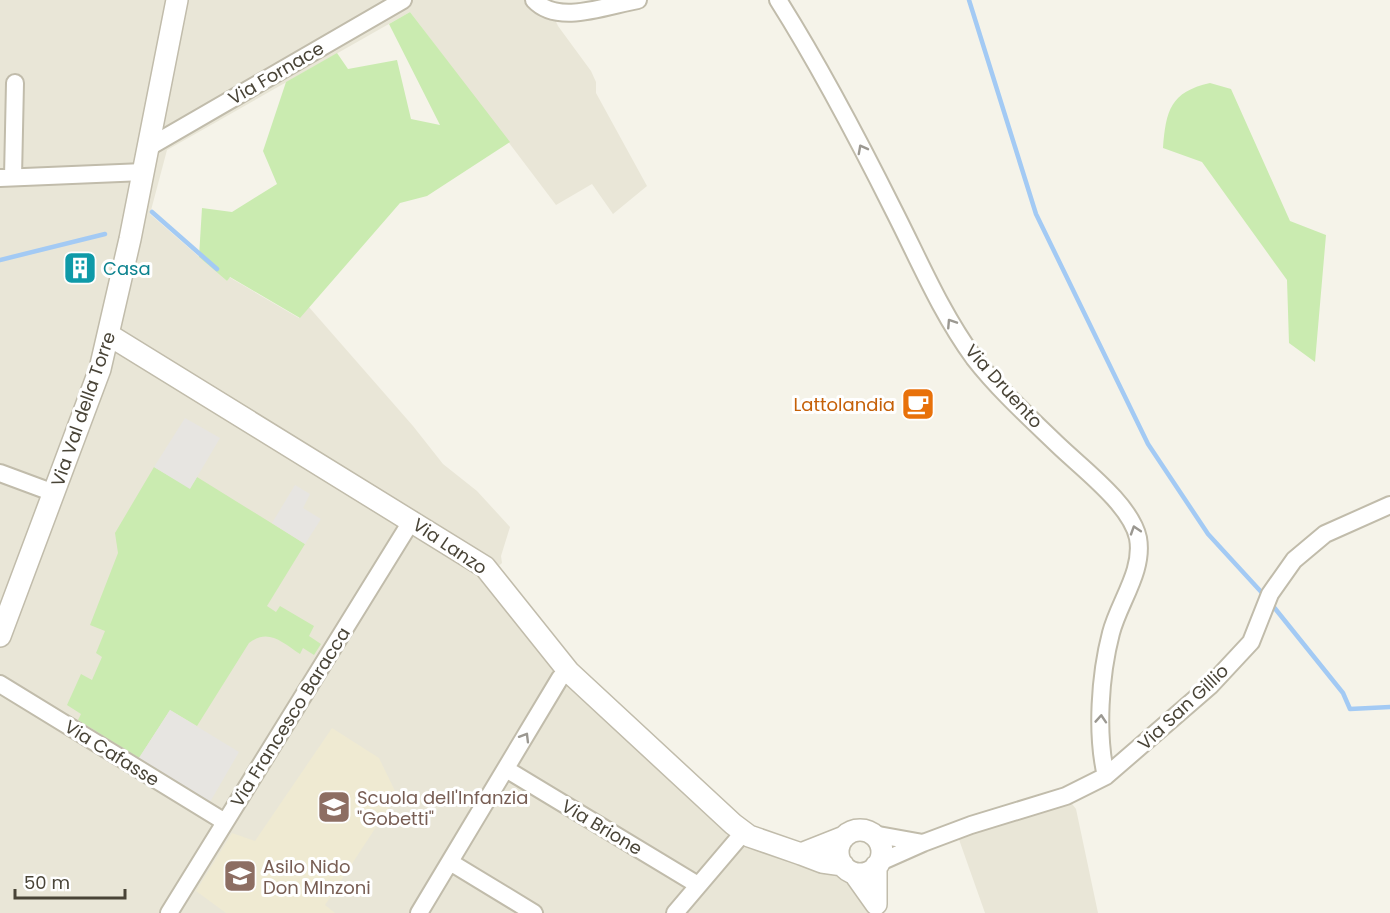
<svg xmlns="http://www.w3.org/2000/svg" width="1390" height="913" font-family="Poppins,sans-serif">
  <style>
    .residential { fill: #e9e6d7 }
    .education { fill: #efead2 }
    .green { fill: #caebb0 }
    .parking { fill: #e7e5e1 }
    .lines { fill: none; stroke-linecap: round; stroke-linejoin: round }
    .stream { stroke: #a3caf4; stroke-width: 4.5 }
    .minor-casing { stroke: #c1bcab; stroke-width: 20 }
    .tertiary-casing { stroke: #c1bcab; stroke-width: 24 }
    .minor { stroke: #fff; stroke-width: 16 }
    .tertiary { stroke: #fff; stroke-width: 21 }
    .oneway { stroke: #9b9891 }
    .labels { text-anchor: middle; dominant-baseline: central; stroke-width: 6; stroke-linejoin: round; paint-order: stroke }
    .street-label { font-size: 18px; fill: #494437; stroke: #fff }
    .culture-label { font-size: 18px; fill: #0d838f; stroke: #fff; text-anchor: start }
    .food-label { font-size: 18px; fill: #c56008; stroke: #fff; text-anchor: end }
    .education-label { font-size: 18px; fill: #785e54; stroke: #fff; text-anchor: start }
  </style>
  <rect width="100%" height="100%" fill="#f5f3e9"/>
  <!-- residential -->
  <path class="residential" d="M 0,0 L 546,0 L 558,26 L 591,71 L 596,82 L 596,93 L 647,186 L 613,214 L 592,184 L 556,205 L 410,12 L 167,150 L 150,214 L 227,281 L 229,277 L 299,318 L 308,306 L 413,426 L 443,464 L 477,491 L 510,527 L 501,556 L 502,563 L 492,572 L 569,672 L 733,824 L 844,870 L 879,913 L 0,913 Z
    M 1066,796 L 1076,809 L 1098,913 L 985,913 L 956,831 Z"/>
  <!-- education -->
  <path class="education" d="M 332,728 L 379,758 L 397,795 L 325,905 L 335,913 L 226,913 L 196,891 L 232,833 L 255,841 Z"/>
  <!-- green -->
  <path class="green" d="M 410,12 L 510,142 L 427,196 L 400,203 L 300,318 L 230,277 L 227,281 L 199,257 L 202,208 L 232,212 L 277,184 L 263,151 L 286,82 L 337,53 L 348,69 L 397,60 L 411,119 L 440,125 L 389,24 Z
    M 1210,83 L 1231,89 L 1290,221 L 1326,235 L 1315,362 L 1289,343 L 1287,280 L 1202,162 L 1163,148 C 1166,111 1170,92 1210,83 Z
    M 154,467 L 190,488 L 197,477 L 305,544 L 267,606 L 276,612 L 280,606 L 314,626 L 309,636 L 321,644 L 314,655 L 303,648 L 300,654 C 282,642 268,628 249,643 L 197,726 L 170,710 L 139,758 L 78,720 L 81,714 L 67,705 L 81,674 L 92,680 L 102,657 L 96,653 L 105,631 L 90,625 L 118,553 L 115,533 Z"/>
  <!-- parking -->
  <path class="parking" d="M 185,418 L 220,438 L 190,489 L 154,467 Z
    M 295,485 L 310,494 L 303,508 L 321,519 L 305,544 L 272,523 Z
    M 170,710 L 239,752 L 210,802 L 139,758 Z"/>
  <g class="lines">
    <!-- stream -->
    <path class="stream" d="M 969,0 L 1036,214 L 1148,444 L 1208,534 L 1264,595
      M 152,212 L 217,269
      M 0,260 L 105,234
      M 1273,606 L 1343,693 L 1350,709 L 1390,707"/>
    <defs>
      <path id="minor" d="M 534,0 C 558,26 608,5 638,0
        M 778,0 C 821,68 858,139 894,211 C 920,262 940,311 974,358 C 999,390 1030,418 1059,446 C 1083,469 1131,505 1138,538 C 1144,571 1119,602 1111,633 C 1100,675 1096,734 1106,776
        M 149,147 L 403,0
        M 13,177 L 15,83
        M 0,178 L 144,172
        M 0,473 L 54,493
        M 0,684 L 225,822
        M 506,769 L 698,885
        M 873,834 L 923,843 L 878,863
        M 923,843 L 971,825 L 1066,796 L 1106,776 L 1210,686 L 1251,642 L 1270,594 L 1294,560 L 1325,534 L 1390,505
        M 450,862 L 534,913
        M 169,913 L 412,520
        M 419,913 L 560,678 L 569,672
        M 675,913 L 743,833"/>
      <path id="tertiary" d="M 109,335 L 485,567 L 569,672 L 733,824 L 749,836 L 801,854
        M 0,636 L 100,369 L 130,239 L 177,0
        M838 852a22 22 0 1 1 44 0a22 22 0 1 1-44 0Z
        M 843,865 L 822,862 L 801,854 L 844,837
        M 854,873 L 876,904 L 876,866"/>
    </defs>
    <!-- minor casing -->
    <use href="#minor" class="minor-casing"/>
    <!-- tertiary casing -->
    <use href="#tertiary" class="tertiary-casing"/>
    <!-- minor -->
    <use href="#minor" class="minor"/>
    <!-- tertiary -->
    <use href="#tertiary" class="tertiary"/>
  </g>
  <!-- one-way arrows -->
  <defs><path id="oneway-chevron" d="M-2-3.5L2.5 0L-2 3.5" fill="none" stroke-width="1.6" stroke-linecap="round" stroke-linejoin="round" transform="scale(1.5)"/></defs>
  <g class="oneway">
    <use href="#oneway-chevron" transform="translate(862 149) rotate(-118)"/>
    <use href="#oneway-chevron" transform="translate(951 323) rotate(-123)"/>
    <use href="#oneway-chevron" transform="translate(1135 530) rotate(-108)"/>
    <use href="#oneway-chevron" transform="translate(1101 719) rotate(-86)"/>
    <use href="#oneway-chevron" transform="translate(525 737) rotate(-59)"/>
  </g>
  <!-- icons -->
  <defs>
    <symbol id="building-square" viewBox="-11 -11 22 22"><rect x="-9" y="-9" width="18" height="18" rx="4" fill="#0f9aa8" stroke="#fff"/><path d="M-4-6H4V6H1V3H-1V6H-4ZM-2.5-4.3h1.7v1.8h-1.7ZM.8-4.3h1.7v1.8H.8ZM-2.5-1h1.7V.8h-1.7ZM.8-1h1.7V.8H.8Z" fill="#fff"/></symbol>
    <symbol id="cafe-square" viewBox="-11 -11 22 22"><rect x="-9" y="-9" width="18" height="18" rx="4" fill="#e8710a" stroke="#fff"/><path d="M-5.5-4.5H6V0H3Q3 3.5 0 3.5H-2.5Q-5.5 3.5-5.5 0ZM3-3.2v2h1.7v-2ZM-6 4.5H4V6H-6Z" fill="#fff"/></symbol>
    <symbol id="school-square" viewBox="-11 -11 22 22"><rect x="-9" y="-9" width="18" height="18" rx="4" fill="#8d6e63" stroke="#fff"/><path d="M0-5L7-2L0 1L-7-2ZM-4 1L0 2.5L4 1V4Q0 6-4 4Z" fill="#fff"/></symbol>
  </defs>
  <g fill-rule="evenodd">
    <use href="#building-square" x="61" y="249" width="38" height="38"/>
    <use href="#cafe-square" x="899" y="385" width="38" height="38"/>
    <use href="#school-square" x="315" y="788" width="38" height="38"/>
    <use href="#school-square" x="221" y="857" width="38" height="38"/>
  </g>
  <g class="labels">
    <!-- street labels -->
    <g class="street-label">
      <text transform="translate(276 73) rotate(-30)">Via Fornace</text>
      <text transform="translate(1004 386) rotate(48)">Via Druento</text>
      <text transform="translate(83 409) rotate(-71)">Via Val della Torre</text>
      <text transform="translate(450 546) rotate(34)">Via Lanzo</text>
      <text transform="translate(1183 707) rotate(-43)">Via San Gillio</text>
      <text transform="translate(290 717) rotate(-58)">Via Francesco Baracca</text>
      <text transform="translate(112 753) rotate(32)">Via Cafasse</text>
      <text transform="translate(602 827) rotate(31)">Via Brione</text>
    </g>
    <!-- culture labels -->
    <g class="culture-label">
      <text x="103" y="268">Casa</text>
    </g>
    <!-- food labels -->
    <g class="food-label">
      <text x="895" y="404">Lattolandia</text>
    </g>
    <!-- education labels -->
    <g class="education-label">
      <text x="357" y="797">Scuola dell'Infanzia<tspan x="357" dy="21">"Gobetti"</tspan></text>
      <text x="263" y="866">Asilo Nido<tspan x="263" dy="21">Don MInzoni</tspan></text>
    </g>
  </g>
  <!-- scale -->
  <path d="M15 889v9h110v-9" fill="none" stroke="#494437" stroke-width="3"/>
  <text x="24" y="889" font-size="18" fill="#494437" stroke="#ffffff" stroke-width="4.5" paint-order="stroke">50 m</text>
</svg>
